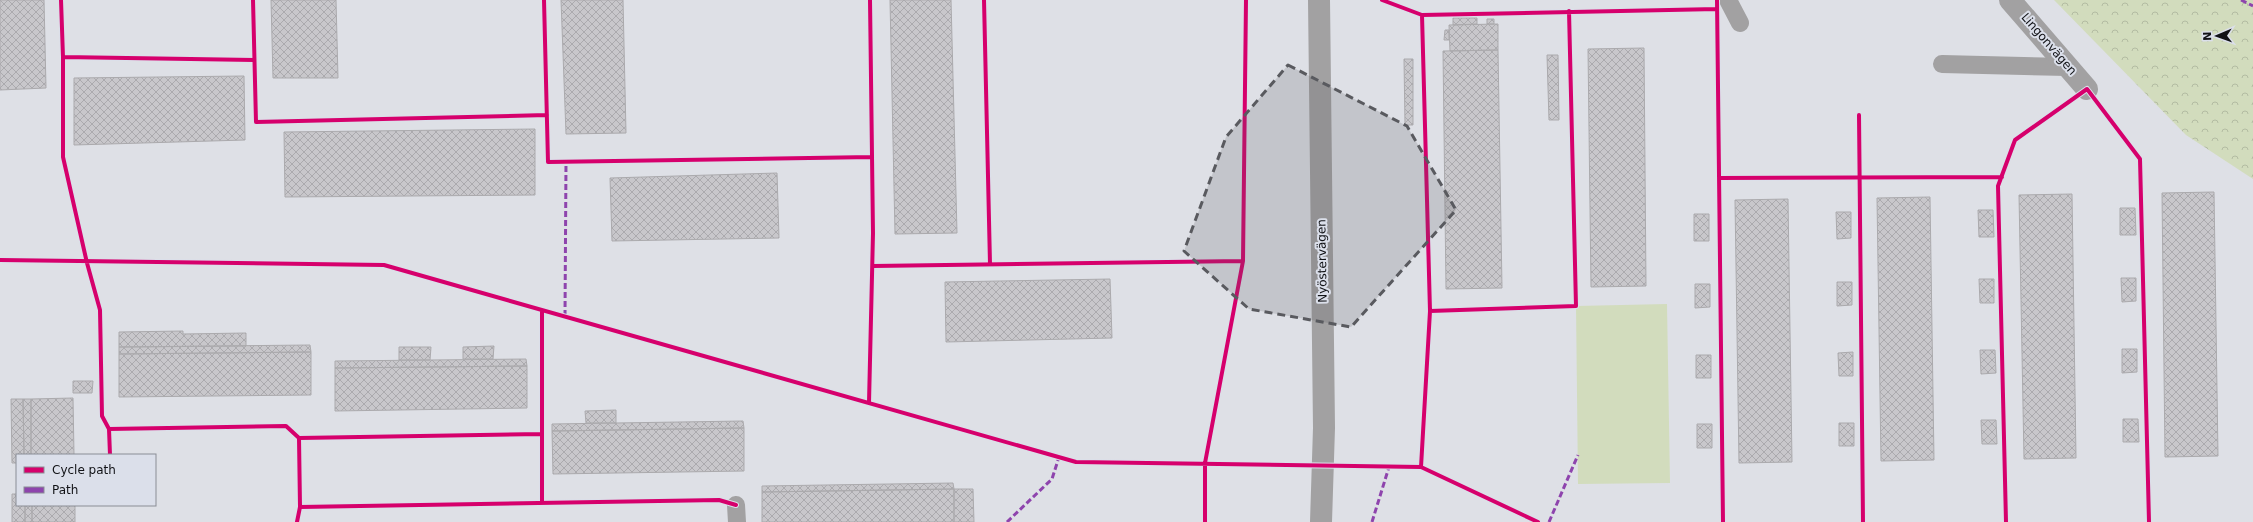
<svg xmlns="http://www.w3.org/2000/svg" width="2253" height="522" font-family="'DejaVu Sans',sans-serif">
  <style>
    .forest { fill: url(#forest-crowns) }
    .pitch { fill: #d2dcbd }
    .building { fill: url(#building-cross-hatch); stroke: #abaaad }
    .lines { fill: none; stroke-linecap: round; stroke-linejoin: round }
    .service { stroke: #a2a1a2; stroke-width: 18 }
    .minor { stroke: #a2a1a2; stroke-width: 22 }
    .tertiary { stroke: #a2a1a2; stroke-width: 22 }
    .quiet { stroke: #8e44ad; stroke-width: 3; stroke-dasharray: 6 3; stroke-linecap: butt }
    .cycleway-casing { stroke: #dbdfea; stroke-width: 6 }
    .cycleway { stroke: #d6006c; stroke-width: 4 }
    .marked { fill: #595a5f; fill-opacity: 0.2; stroke: #595a5f; stroke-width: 3; stroke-dasharray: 8 5; stroke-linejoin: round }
    .labels { text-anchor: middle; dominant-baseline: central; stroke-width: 4; stroke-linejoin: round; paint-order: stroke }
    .street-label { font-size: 12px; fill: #111216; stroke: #dbdfea }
  </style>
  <defs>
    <pattern id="forest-crowns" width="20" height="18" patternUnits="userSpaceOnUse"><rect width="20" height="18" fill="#d2dcbd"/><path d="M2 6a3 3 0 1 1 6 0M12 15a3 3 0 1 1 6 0" fill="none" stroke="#b3bca2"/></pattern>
    <pattern id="building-cross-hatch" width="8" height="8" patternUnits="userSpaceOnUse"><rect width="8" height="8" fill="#c8c7cb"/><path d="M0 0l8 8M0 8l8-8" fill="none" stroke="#abaaae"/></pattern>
  </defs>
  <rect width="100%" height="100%" fill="#dee0e6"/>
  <!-- forest -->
  <path class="forest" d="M 2054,0 L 2253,0 L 2253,179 L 2186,135 Z"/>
  <!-- pitch -->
  <path class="pitch" d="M 1667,304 L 1670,483 L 1578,484 L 1576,306 Z"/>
  <!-- building -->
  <path class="building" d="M 0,0 L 44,0 L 46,88 L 0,90 Z
    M 271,0 L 336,0 L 338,78 L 273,78 Z
    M 561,0 L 623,0 L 626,133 L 566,134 Z
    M 890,0 L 951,0 L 957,233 L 895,234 Z
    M 1453,18 L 1477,18 L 1477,24 L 1453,25 Z
    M 1487,19 L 1494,19 L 1494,24 L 1487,24 Z
    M 1498,24 L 1498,50 L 1450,51 L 1449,25 Z
    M 1445,30 L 1449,30 L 1449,40 L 1444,40 Z
    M 1644,48 L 1646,286 L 1591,287 L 1588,49 Z
    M 1498,50 L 1502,288 L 1446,289 L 1443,51 Z
    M 1547,55 L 1558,55 L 1559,120 L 1549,120 Z
    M 1404,59 L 1413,59 L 1413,125 L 1405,125 Z
    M 244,76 L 245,140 L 74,145 L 74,78 Z
    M 535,129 L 535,195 L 285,197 L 284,132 Z
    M 777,173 L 779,238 L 612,241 L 610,178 Z
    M 2214,192 L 2218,456 L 2165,457 L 2162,193 Z
    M 2072,194 L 2076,458 L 2024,459 L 2019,195 Z
    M 1930,197 L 1934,460 L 1881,461 L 1877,198 Z
    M 1788,199 L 1792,462 L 1739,463 L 1735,200 Z
    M 2120,208 L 2135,208 L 2136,235 L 2120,235 Z
    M 1978,210 L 1993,210 L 1994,237 L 1979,237 Z
    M 1836,212 L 1851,212 L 1851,238 L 1837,239 Z
    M 1694,214 L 1709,214 L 1709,241 L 1694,241 Z
    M 2121,278 L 2136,278 L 2136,301 L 2122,302 Z
    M 1110,279 L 1112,338 L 946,342 L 945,282 Z
    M 1979,279 L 1994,279 L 1994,303 L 1980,303 Z
    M 1837,282 L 1852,282 L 1852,305 L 1837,306 Z
    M 1695,284 L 1710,284 L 1710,307 L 1695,308 Z
    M 183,331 L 183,334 L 246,333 L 246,346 L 119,347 L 119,332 Z
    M 310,345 L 311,352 L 119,354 L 119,347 Z
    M 494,346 L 493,359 L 463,359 L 463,347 Z
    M 399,347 L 431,347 L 430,360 L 399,360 Z
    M 2122,349 L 2137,349 L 2137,372 L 2122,373 Z
    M 1980,350 L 1995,350 L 1996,373 L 1981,374 Z
    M 311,352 L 311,395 L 119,397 L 119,354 Z
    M 1853,352 L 1853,376 L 1839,376 L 1838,353 Z
    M 1696,355 L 1711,355 L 1711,378 L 1696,378 Z
    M 526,359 L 527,366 L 335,368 L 335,361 Z
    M 527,366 L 527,408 L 335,411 L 335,368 Z
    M 73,381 L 93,381 L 92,393 L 73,393 Z
    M 73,398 L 74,455 L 31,455 L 31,399 Z
    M 11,399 L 23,399 L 24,455 L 17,455 L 17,463 L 12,463 Z
    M 23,399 L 31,399 L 31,455 L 24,455 Z
    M 616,410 L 616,423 L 586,423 L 585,411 Z
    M 2123,419 L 2138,419 L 2139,442 L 2123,442 Z
    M 1981,420 L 1996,420 L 1997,444 L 1982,444 Z
    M 743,421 L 744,428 L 552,431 L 552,424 Z
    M 1839,423 L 1854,423 L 1854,446 L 1839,446 Z
    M 1697,424 L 1712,424 L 1712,448 L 1697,448 Z
    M 744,428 L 744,471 L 553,474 L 552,431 Z
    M 953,483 L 954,489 L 762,492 L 762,486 Z
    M 954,489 L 954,522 L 762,522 L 762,492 Z
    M 954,489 L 973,489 L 974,522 L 954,522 Z
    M 12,494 L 17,494 L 17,505 L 25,505 L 25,522 L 12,522 Z
    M 25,505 L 32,505 L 32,522 L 25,522 Z
    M 32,505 L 75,505 L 75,522 L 32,522 Z"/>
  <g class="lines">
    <!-- service -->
    <path class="service" d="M 1728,0 L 1740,23
      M 1942,64 L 2068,67
      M 736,505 L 737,522"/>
    <!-- minor -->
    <path class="minor" d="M 2010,0 L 2087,89"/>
    <!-- tertiary -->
    <path class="tertiary" d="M 1319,0 L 1324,428 L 1321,522"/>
    <!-- quiet -->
    <path class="quiet" d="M 2241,0 L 2253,6
      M 565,316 L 566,162
      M 1007,522 L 1052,479 L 1059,457
      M 1372,522 L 1389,467
      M 1549,522 L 1578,455"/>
    <defs>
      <path id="cycleway" d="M 61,0 L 63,57 L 254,60
        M 253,0 L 256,122 L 547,115
        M 544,0 L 548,162 L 872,157
        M 984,0 L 990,264
        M 1382,0 L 1422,15 L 1717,9
        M 1717,0 L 1723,522
        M 63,57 L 63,157 L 87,263 L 100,310 L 102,416 L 109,429
        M 1859,115 L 1863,522
        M 1719,178 L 2002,177
        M 0,260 L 384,265 L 1076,462 L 1421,467 L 1538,522
        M 873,266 L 1243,261
        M 542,310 L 542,503
        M 1430,311 L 1576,306 L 1569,11
        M 869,403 L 873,233 L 870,0
        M 110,455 L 109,429 L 286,426 L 299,438
        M 1421,467 L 1430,311 L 1422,15
        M 300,507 L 719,500 L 736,505
        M 297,522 L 300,507 L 299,438 L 542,434
        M 1205,522 L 1205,463 L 1243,261 L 1246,0
        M 2006,522 L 1998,186 L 2015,140 L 2087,89 L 2140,159 L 2149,522"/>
    </defs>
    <!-- cycleway casing -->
    <use href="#cycleway" class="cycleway-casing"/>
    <!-- cycleway -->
    <use href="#cycleway" class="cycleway"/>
  </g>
  <!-- marked area -->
  <path class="marked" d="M 1288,65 L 1407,126 L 1456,210 L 1351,327 L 1249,309 L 1184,251 L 1226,137 Z"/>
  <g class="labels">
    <!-- street labels -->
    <g class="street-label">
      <text transform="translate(2049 44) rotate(49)">Lingonvägen</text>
      <text transform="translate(1322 261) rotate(-91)">Nyöstervägen</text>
    </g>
  </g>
  <!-- legend -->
  <rect x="16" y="454" width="140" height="52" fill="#dbdfea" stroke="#8a8d95"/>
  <rect x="24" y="467" width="20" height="6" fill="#d6006c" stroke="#8a8d95"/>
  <text x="52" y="474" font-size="12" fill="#111216">Cycle path</text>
  <rect x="24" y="487" width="20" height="6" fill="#8e44ad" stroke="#8a8d95"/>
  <text x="52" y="494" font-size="12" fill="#111216">Path</text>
  <!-- north arrow -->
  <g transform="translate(2217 36) rotate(268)" stroke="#dbdfea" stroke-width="3" paint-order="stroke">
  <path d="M0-3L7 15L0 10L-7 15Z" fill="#111216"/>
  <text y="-6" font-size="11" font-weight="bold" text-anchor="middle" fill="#111216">N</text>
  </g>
</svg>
